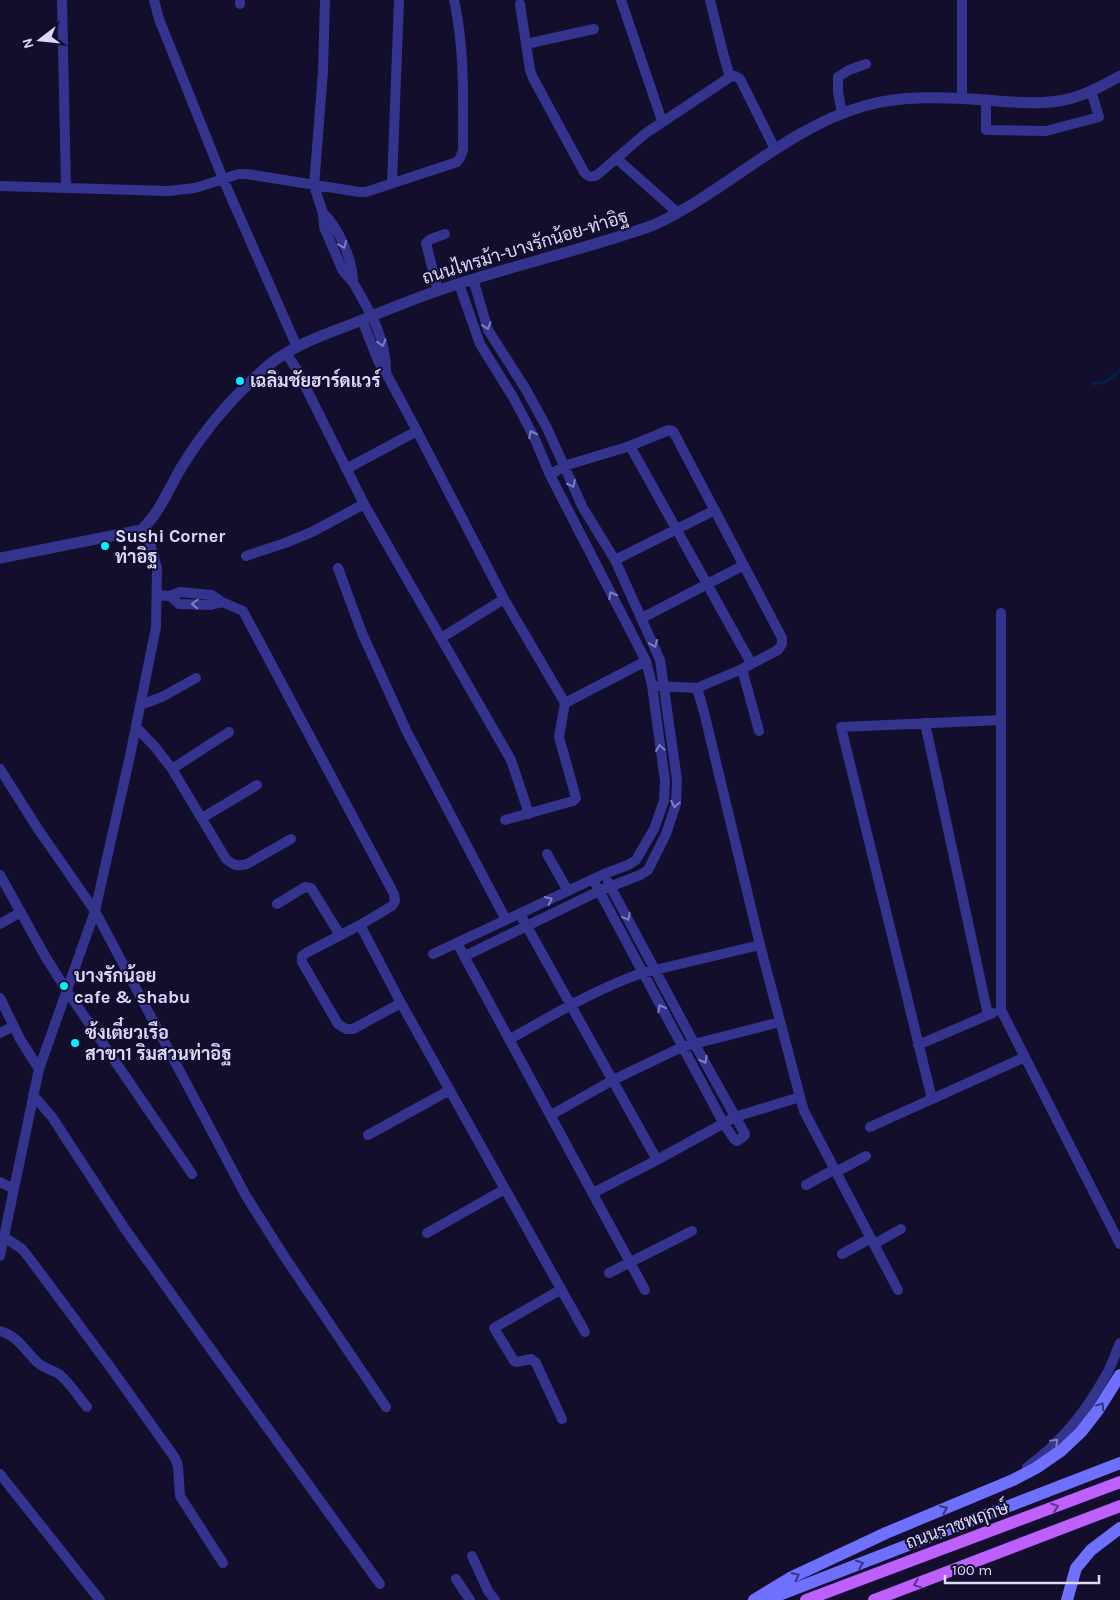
<svg xmlns="http://www.w3.org/2000/svg" width="1120" height="1600" font-family="Karla,Sarabun,sans-serif">
  <style>
    .lines { fill: none; stroke-linecap: round; stroke-linejoin: round }
    .stream { stroke: #04214d; stroke-width: 3 }
    .minor { stroke: #34348f; stroke-width: 10 }
    .tertiary { stroke: #34348f; stroke-width: 11 }
    .secondary { stroke: #6f70ff; stroke-width: 12 }
    .primary { stroke: #be5fff; stroke-width: 12 }
    .oneway { stroke: #7f7ec1 }
    .oneway2 { stroke: #373580 }
    .oneway3 { stroke: #5f328a }
    .poi-dot { fill: #04eeff; stroke: #120e2b; stroke-width: 2 }
    .labels { text-anchor: middle; dominant-baseline: central; stroke-width: 4; stroke-linejoin: round; paint-order: stroke }
    .street-label { font-size: 18px; fill: #dbd8ff; stroke: #120e2b }
    .poi-label { font-size: 18px; font-weight: bold; fill: #dbd8ff; stroke: #120e2b; text-anchor: start }
  </style>
  <rect width="100%" height="100%" fill="#120e2b"/>
  <g class="lines">
    <!-- stream -->
    <path class="stream" d="M 1093,384 L 1105,382 L 1120,371"/>
    <!-- minor -->
    <path class="minor" d="M 62,0 L 66,188
      M 154,0 L 159,19 L 223,179 L 297,347
      M 240,0 L 240,4
      M 325,0 L 323,71 L 314,186 L 323,213 L 324,227 L 342,269 C 345,275 351,279 354,284 C 370,312 387,340 386,373
      M 621,0 L 662,121
      M 710,0 L 723,53 L 730,77
      M 520,4 L 530,70 L 533,78 L 584,172 C 588,177 591,178 597,175 L 646,133 L 730,77 L 735,76 L 740,79 L 775,149
      M 526,44 L 594,29
      M 962,99 L 962,0
      M 986,100 L 986,130 L 1046,131 L 1099,117 L 1091,91
      M 842,113 L 838,92 L 838,77 L 849,70 L 866,64
      M 616,158 L 678,213
      M 392,183 L 399,0
      M 0,186 L 168,191 L 195,188 L 239,174 L 247,174 L 359,192 L 366,192 L 457,162 L 460,158 L 463,150 C 463,100 465,49 454,0
      M 323,213 C 339,228 353,261 353,282
      M 438,291 L 426,243 L 431,239 L 445,234
      M 362,320 L 379,363 L 386,373 L 417,431 L 504,599 L 565,703 L 559,737 L 576,798 L 573,801 L 505,820
      M 286,353 L 297,370 L 364,504 L 511,760 L 529,814
      M 630,446 L 751,663
      M 346,469 L 417,431
      M 550,475 L 564,466 L 630,446 L 669,430 L 673,431 L 782,638 L 782,644 L 778,650 L 742,669 L 697,688 L 659,686
      M 246,556 L 285,543 L 312,532 L 364,504
      M 615,560 L 715,510
      M 338,568 L 362,633 L 407,732 L 506,920
      M 157,595 L 170,596 L 180,592 L 212,595 L 222,602 L 243,611 L 394,894 L 395,901 L 392,906 L 360,925 L 401,1003 L 585,1332
      M 170,596 L 179,604 L 211,605 L 222,602
      M 1001,613 L 1001,1010 L 1120,1244
      M 642,618 L 744,565
      M 441,638 L 504,599
      M 742,669 L 759,731
      M 697,688 L 704,712 L 760,945 L 800,1097 L 804,1111 L 898,1290
      M 565,703 L 646,661
      M 140,705 L 162,697 L 196,678
      M 925,723 L 988,1015
      M 136,727 L 155,747 L 172,769 L 226,859 C 233,865 238,867 247,864 L 291,839
      M 0,769 L 38,829 L 95,911 L 246,1196 L 284,1256 L 386,1407
      M 172,769 L 229,732
      M 202,818 L 257,785
      M 547,854 L 568,891
      M 0,875 L 45,956 L 67,991 L 192,1174
      M 596,885 L 724,1124 L 734,1139 L 737,1141 L 744,1136 L 745,1134 L 694,1043 L 608,882
      M 277,904 L 305,887 L 311,888 L 340,935
      M 520,914 L 657,1160
      M 0,924 L 21,912
      M 360,925 L 306,953 L 302,956 L 302,962 L 338,1024 L 346,1029 L 353,1029 L 401,1003
      M 457,943 L 645,1290
      M 433,954 L 604,874 L 628,865 L 636,860 L 654,829 L 664,801 L 665,781 L 652,685 L 646,661 L 550,475 L 534,437 L 513,397 L 480,344 L 459,284
      M 465,956 L 599,891 L 640,875 L 648,870 L 666,834 L 676,804 L 677,780 L 660,660 L 615,560 L 583,508 L 547,428 L 525,388 L 488,330 L 473,279
      M 0,998 L 20,1039 L 39,1069
      M 0,1033 L 14,1026
      M 510,1039 C 553,1015 596,989 642,973 L 760,945
      M 918,1045 L 993,1013
      M 33,1095 L 52,1117 L 125,1229 L 197,1330 L 380,1584
      M 932,1099 L 841,727 L 1001,720
      M 551,1115 L 613,1080 L 682,1047 L 780,1022
      M 870,1127 L 1025,1057
      M 368,1135 L 450,1090
      M 836,1172 L 866,1156
      M 0,1182 L 14,1189
      M 806,1185 L 835,1169
      M 593,1193 L 657,1160 L 735,1117 L 800,1097
      M 427,1233 L 505,1189
      M 4,1237 L 22,1249 L 30,1259 L 108,1364 L 175,1458 L 178,1466 L 180,1496 L 223,1563
      M 874,1244 L 901,1229
      M 842,1254 L 871,1238
      M 0,1256 L 39,1069 L 95,911 L 130,756 L 156,627 L 157,568 L 150,543 L 141,530
      M 609,1273 L 692,1231
      M 560,1290 L 494,1328 L 514,1361 L 517,1362 L 531,1359 L 536,1363 L 562,1419
      M 0,1331 C 17,1335 26,1352 38,1363 C 44,1368 52,1370 59,1374 C 70,1383 78,1396 87,1407
      M 1027,1467 C 1060,1444 1087,1410 1106,1375 C 1112,1365 1115,1354 1120,1343
      M 0,1474 L 100,1600
      M 472,1556 L 488,1591 L 495,1600
      M 456,1579 L 470,1600"/>
    <!-- tertiary -->
    <path class="tertiary" d="M 0,558 L 141,530 C 161,512 170,485 184,463 C 204,431 233,397 262,371 C 289,345 328,334 362,320 C 394,307 425,294 458,284 C 523,263 589,248 654,225 C 727,191 785,129 864,106 C 901,95 947,97 985,100 C 1012,102 1038,105 1064,100 C 1084,96 1102,86 1120,76"/>
    <!-- secondary -->
    <path class="secondary" d="M 754,1600 L 790,1578 L 886,1533 L 1013,1480 L 1036,1468 L 1062,1450 L 1081,1432 L 1098,1410 L 1120,1375
      M 766,1600 L 1120,1463
      M 1067,1600 L 1076,1568 L 1091,1550 L 1120,1528"/>
    <!-- primary -->
    <path class="primary" d="M 806,1600 L 1120,1482
      M 874,1600 L 1120,1506"/>
  </g>
  <!-- one-way arrows -->
  <defs><path id="oneway-chevron" d="M-2-3.5L2.5 0L-2 3.5" fill="none" stroke-width="1.6" stroke-linecap="round" stroke-linejoin="round" transform="scale(1.25)"/></defs>
  <g class="oneway">
    <use href="#oneway-chevron" transform="translate(343 245) rotate(67)"/>
    <use href="#oneway-chevron" transform="translate(487 326) rotate(71)"/>
    <use href="#oneway-chevron" transform="translate(382 343) rotate(73)"/>
    <use href="#oneway-chevron" transform="translate(532 434) rotate(-117)"/>
    <use href="#oneway-chevron" transform="translate(572 484) rotate(65)"/>
    <use href="#oneway-chevron" transform="translate(612 595) rotate(-117)"/>
    <use href="#oneway-chevron" transform="translate(195 604) rotate(-178)"/>
    <use href="#oneway-chevron" transform="translate(654 644) rotate(67)"/>
    <use href="#oneway-chevron" transform="translate(660 748) rotate(-98)"/>
    <use href="#oneway-chevron" transform="translate(675 804) rotate(101)"/>
    <use href="#oneway-chevron" transform="translate(549 900) rotate(-25)"/>
    <use href="#oneway-chevron" transform="translate(627 917) rotate(62)"/>
    <use href="#oneway-chevron" transform="translate(661 1008) rotate(-118)"/>
    <use href="#oneway-chevron" transform="translate(704 1060) rotate(61)"/>
    <use href="#oneway-chevron" transform="translate(1055 1442) rotate(-45)"/>
  </g>
  <g class="oneway2">
    <use href="#oneway-chevron" transform="translate(1101 1406) rotate(-56)"/>
    <use href="#oneway-chevron" transform="translate(944 1509) rotate(-23)"/>
    <use href="#oneway-chevron" transform="translate(860 1564) rotate(-21)"/>
    <use href="#oneway-chevron" transform="translate(796 1576) rotate(-26)"/>
  </g>
  <g class="oneway3">
    <use href="#oneway-chevron" transform="translate(1055 1507) rotate(-21)"/>
    <use href="#oneway-chevron" transform="translate(917 1584) rotate(159)"/>
  </g>
  <!-- markers -->
  <g class="poi-dot">
    <circle cx="240" cy="381" r="5"/>
    <circle cx="105" cy="546" r="5"/>
    <circle cx="64" cy="986" r="5"/>
    <circle cx="75" cy="1043" r="5"/>
  </g>
  <g class="labels">
    <!-- street labels -->
    <g class="street-label">
      <text transform="translate(525 247) rotate(-17)">ถนนไทรม้า-บางรักน้อย-ท่าอิฐ</text>
      <text transform="translate(957 1525) rotate(-20)">ถนนราชพฤกษ์</text>
    </g>
    <!-- poi labels -->
    <g class="poi-label">
      <text x="250" y="381">เฉลิมชัยฮาร์ดแวร์</text>
      <text x="115" y="536">Sushi Corner<tspan x="115" dy="21">ท่าอิฐ</tspan></text>
      <text x="74" y="976">บางรักน้อย<tspan x="74" dy="21">cafe &amp; shabu</tspan></text>
      <text x="85" y="1033">ซ้งเตี๋ยวเรือ<tspan x="85" dy="21">สาขา1 ริมสวนท่าอิฐ</tspan></text>
    </g>
  </g>
  <!-- north arrow -->
  <g transform="translate(40 40) rotate(254)" stroke="#120e2b" stroke-width="4" paint-order="stroke">
  <path d="M0-4L9 19L0 12L-9 19Z" fill="#dbd8ff"/>
  <text y="-8" font-size="14" font-weight="bold" text-anchor="middle" fill="#dbd8ff">N</text>
  </g>
  <!-- scale -->
  <path d="M945 1575v8h154v-8" fill="none" stroke="#dbd8ff" stroke-width="2.5"/>
  <text x="952" y="1575" font-size="15" fill="#dbd8ff" stroke="#120e2b" stroke-width="4" paint-order="stroke">100 m</text>
</svg>
